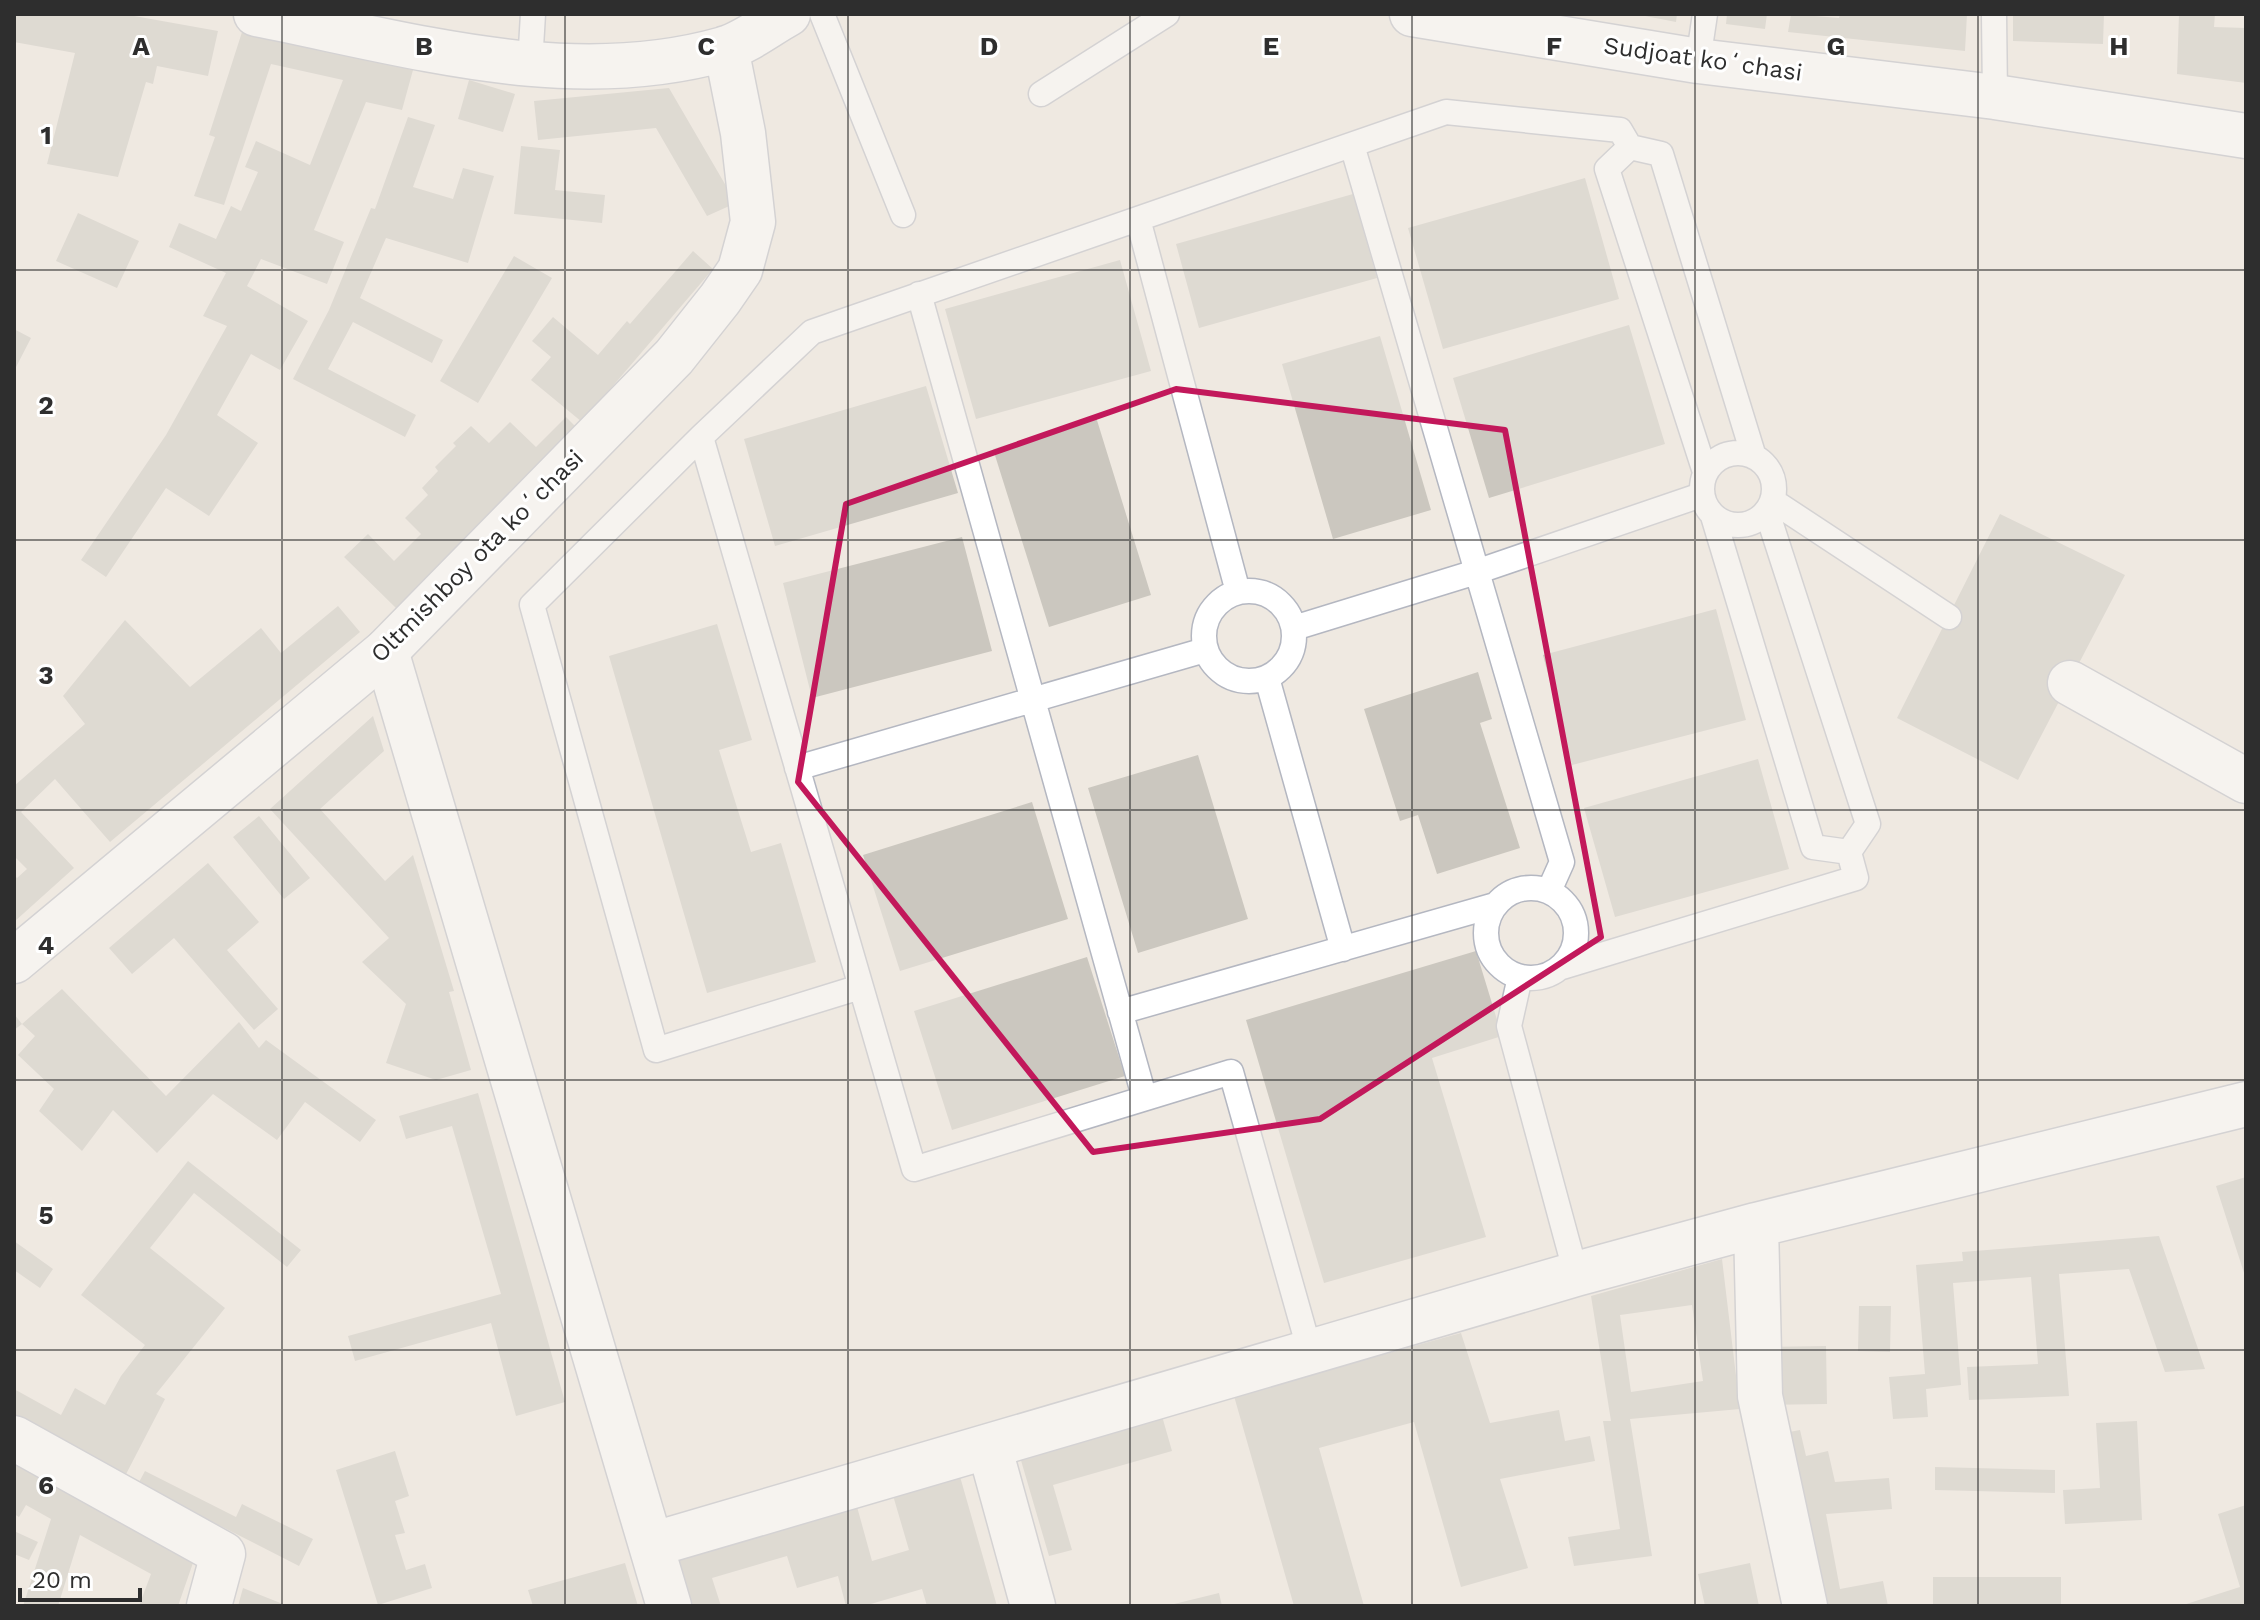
<svg xmlns="http://www.w3.org/2000/svg" width="2260" height="1620" font-family="'Work Sans',sans-serif">
  <style>
    .building { fill: #cbc7bf; fill-rule: evenodd }
    .lines { fill: none; stroke-linecap: round; stroke-linejoin: round }
    .lane-casing { stroke: #b4b7c1; stroke-width: 27 }
    .street-casing { stroke: #b4b7c1; stroke-width: 47 }
    .secondary-casing { stroke: #b4b7c1; stroke-width: 47 }
    .lane { stroke: #fff; stroke-width: 24 }
    .street { stroke: #fff; stroke-width: 44 }
    .secondary { stroke: #fff; stroke-width: 44 }
    .marked { fill: none; stroke: #c2185b; stroke-width: 6; stroke-linejoin: round }
    .grid { fill: none; stroke: #2e2e2e; stroke-width: 2; stroke-opacity: 0.55 }
    .labels { text-anchor: middle; dominant-baseline: central; stroke-width: 6; stroke-linejoin: round; paint-order: stroke }
    .street-label { font-size: 24px; fill: #2e2e2e; stroke: #fff }
    .grid-label { font-size: 26px; text-anchor: middle; font-weight: bold; fill: #2e2e2e; stroke: #fff; stroke-width: 6; stroke-linejoin: round; paint-order: stroke }
  </style>
  <rect width="100%" height="100%" fill="#efe9e1"/>
  <!-- building -->
  <path class="building" d="M 14,14 L 123,14 L 218,31 L 208,76 L 157,66 L 153,84 L 146,82 L 118,177 L 47,164 L 75,53 L 14,42 Z
    M 1635,14 L 1677,14 L 1676,22 Z
    M 1727,14 L 1767,14 L 1765,29 L 1726,24 Z
    M 1791,14 L 1839,18 L 1840,14 L 1967,14 L 1965,51 L 1788,32 Z
    M 2013,14 L 2104,14 L 2103,44 L 2013,41 Z
    M 2179,14 L 2215,14 L 2214,27 L 2246,28 L 2246,83 L 2177,74 Z
    M 242,32 L 413,70 L 402,110 L 366,102 L 314,230 L 344,242 L 327,284 L 261,259 L 247,286 L 308,321 L 280,370 L 251,354 L 217,415 L 258,443 L 209,516 L 166,488 L 106,577 L 81,560 L 166,435 L 227,326 L 203,316 L 226,273 L 169,247 L 179,223 L 216,239 L 231,206 L 241,211 L 258,172 L 245,167 L 256,141 L 310,165 L 343,80 L 271,64 L 224,205 L 194,196 L 215,137 L 209,135 Z
    M 469,80 L 515,94 L 503,132 L 458,119 Z
    M 669,88 L 736,203 L 707,216 L 656,128 L 538,140 L 534,101 Z
    M 408,117 L 435,125 L 413,187 L 453,199 L 463,168 L 494,176 L 468,263 L 386,238 L 360,298 L 443,340 L 432,363 L 353,322 L 328,369 L 416,415 L 405,437 L 293,379 L 329,310 L 371,208 L 375,209 Z
    M 521,146 L 560,150 L 555,190 L 605,195 L 602,223 L 514,214 Z
    M 1585,178 L 1619,299 L 1443,349 L 1408,228 Z
    M 1353,194 L 1377,278 L 1199,328 L 1176,244 Z
    M 78,213 L 139,241 L 117,288 L 56,261 Z
    M 693,251 L 713,269 L 582,422 L 531,380 L 551,357 L 532,341 L 553,317 L 598,355 L 627,321 L 630,324 Z
    M 514,256 L 552,278 L 478,403 L 440,381 Z
    M 1120,260 L 1151,371 L 976,419 L 945,309 Z
    M 1629,325 L 1665,444 L 1489,498 L 1453,378 Z
    M 14,329 L 31,338 L 14,371 Z
    M 1380,336 L 1431,510 L 1333,539 L 1282,364 Z
    M 926,386 L 958,493 L 775,546 L 744,439 Z
    M 566,417 L 576,427 L 396,608 L 344,557 L 368,534 L 394,561 L 421,534 L 405,518 L 428,495 L 422,488 L 438,471 L 435,467 L 456,446 L 453,443 L 471,426 L 489,443 L 510,422 L 536,447 Z
    M 1096,417 L 1151,595 L 1049,627 L 993,449 Z
    M 2000,514 L 2125,575 L 2018,780 L 1897,718 Z
    M 962,537 L 992,651 L 812,698 L 783,583 Z
    M 338,606 L 360,632 L 110,842 L 55,779 L 21,812 L 74,868 L 14,922 L 14,875 L 17,878 L 27,869 L 14,856 L 14,786 L 85,724 L 63,696 L 125,620 L 190,687 L 261,628 L 281,653 Z
    M 1716,609 L 1746,720 L 1572,765 L 1543,655 Z
    M 717,624 L 752,740 L 719,750 L 751,852 L 781,843 L 816,962 L 707,993 L 609,656 Z
    M 1478,672 L 1492,719 L 1480,723 L 1520,848 L 1437,874 L 1418,815 L 1400,821 L 1364,709 Z
    M 373,716 L 384,751 L 320,809 L 385,881 L 413,855 L 454,991 L 449,992 L 471,1070 L 436,1080 L 386,1063 L 406,1004 L 362,962 L 389,938 L 270,809 Z
    M 1198,755 L 1248,919 L 1138,953 L 1088,788 Z
    M 1758,759 L 1789,869 L 1615,917 L 1584,808 Z
    M 1032,802 L 1068,919 L 900,971 L 863,855 Z
    M 259,816 L 310,878 L 284,899 L 233,837 Z
    M 208,863 L 259,922 L 227,950 L 278,1009 L 254,1030 L 174,938 L 132,974 L 109,948 Z
    M 1476,951 L 1502,1036 L 1432,1058 L 1486,1237 L 1324,1283 L 1246,1020 Z
    M 1087,957 L 1125,1076 L 952,1130 L 914,1011 Z
    M 62,989 L 166,1096 L 239,1022 L 259,1048 L 266,1040 L 376,1120 L 360,1142 L 305,1102 L 277,1140 L 213,1094 L 157,1153 L 113,1110 L 82,1151 L 39,1111 L 54,1089 L 18,1055 L 35,1036 L 22,1024 Z
    M 14,1014 L 22,1024 L 14,1030 Z
    M 478,1093 L 565,1402 L 516,1416 L 491,1323 L 355,1361 L 348,1336 L 501,1294 L 452,1126 L 406,1139 L 399,1116 Z
    M 188,1161 L 301,1250 L 287,1267 L 194,1193 L 150,1248 L 225,1308 L 156,1394 L 165,1399 L 124,1478 L 14,1418 L 14,1389 L 61,1415 L 75,1388 L 105,1405 L 121,1376 L 145,1345 L 81,1295 Z
    M 2246,1177 L 2246,1276 L 2245,1276 L 2216,1186 Z
    M 2159,1236 L 2205,1369 L 2165,1372 L 2129,1269 L 2059,1274 L 2069,1396 L 1969,1400 L 1967,1367 L 2038,1364 L 2031,1277 L 1953,1283 L 1961,1385 L 1926,1389 L 1928,1417 L 1893,1419 L 1889,1377 L 1925,1374 L 1916,1265 L 1963,1261 L 1962,1252 Z
    M 14,1241 L 53,1269 L 40,1288 L 14,1270 Z
    M 1722,1259 L 1740,1409 L 1630,1419 L 1652,1556 L 1574,1566 L 1568,1537 L 1620,1529 L 1603,1421 L 1611,1421 L 1591,1296 ZM 1692,1305 L 1703,1381 L 1631,1392 L 1620,1315 Z
    M 1859,1306 L 1891,1306 L 1890,1352 L 1858,1351 Z
    M 1461,1333 L 1490,1423 L 1559,1410 L 1565,1441 L 1590,1436 L 1595,1461 L 1500,1479 L 1528,1568 L 1461,1587 L 1414,1422 L 1319,1448 L 1364,1606 L 1294,1606 L 1234,1396 Z
    M 1826,1346 L 1827,1404 L 1769,1405 L 1768,1347 Z
    M 1162,1416 L 1172,1451 L 1053,1485 L 1072,1550 L 1049,1556 L 1020,1457 Z
    M 2137,1421 L 2142,1520 L 2065,1524 L 2063,1490 L 2100,1488 L 2096,1423 Z
    M 1800,1430 L 1806,1456 L 1828,1451 L 1835,1482 L 1889,1478 L 1892,1509 L 1826,1514 L 1840,1589 L 1883,1581 L 1888,1606 L 1820,1606 L 1784,1433 Z
    M 395,1451 L 409,1496 L 395,1501 L 405,1533 L 395,1535 L 406,1570 L 425,1564 L 432,1588 L 378,1605 L 336,1470 Z
    M 14,1463 L 194,1560 L 178,1606 L 139,1606 L 151,1574 L 80,1535 L 58,1606 L 23,1606 L 51,1519 L 26,1505 L 19,1517 L 14,1514 Z
    M 1935,1467 L 2055,1470 L 2055,1493 L 1935,1490 Z
    M 145,1471 L 236,1517 L 242,1504 L 313,1539 L 299,1566 L 138,1484 Z
    M 959,1473 L 997,1606 L 927,1606 L 922,1589 L 864,1606 L 846,1606 L 838,1576 L 797,1588 L 787,1556 L 712,1578 L 721,1606 L 690,1606 L 675,1555 L 856,1503 L 872,1561 L 909,1550 L 892,1492 Z
    M 2246,1505 L 2246,1606 L 2180,1606 L 2240,1587 L 2218,1514 Z
    M 14,1531 L 38,1542 L 29,1560 L 14,1554 Z
    M 625,1563 L 638,1606 L 533,1606 L 528,1590 Z
    M 1750,1563 L 1759,1606 L 1705,1606 L 1698,1574 Z
    M 1933,1577 L 2061,1577 L 2061,1606 L 1933,1606 Z
    M 243,1588 L 288,1606 L 238,1606 Z
    M 1219,1593 L 1222,1606 L 1170,1606 L 1170,1605 Z"/>
  <g class="lines">
    <defs>
      <path id="lane" d="M 822,14 L 903,215
        M 1994,14 L 1995,97
        M 1698,61 L 1705,14
        M 530,64 L 533,14
        M 1041,94 L 1167,14
        M 1352,145 L 1562,862 L 1549,891
        M 1630,147 L 1607,169 L 1705,472
        M 1138,219 L 1238,592
        M 919,294 L 1144,1096
        M 701,437 L 812,332 L 1446,112 L 1620,130 L 1630,147 L 1661,154 L 1754,457
        M1702 489a36 36 0 1 1 72 0a36 36 0 1 1-72 0Z
        M 1773,501 L 1949,617
        M 1713,516 L 1813,847 L 1849,852
        M1204 636a45 45 0 1 1 90 0a45 45 0 1 1-90 0Z
        M 1294,628 L 1476,572 L 1701,495
        M 1267,678 L 1343,949
        M 797,768 L 1205,650
        M1486 933a45 45 0 1 1 90 0a45 45 0 1 1-90 0Z
        M 1562,967 L 1856,878 L 1849,852 L 1868,824 L 1767,512
        M 1520,977 L 1509,1026 L 1576,1274
        M 860,987 L 656,1050 L 532,605 L 701,437 L 914,1169 L 1231,1072 L 1310,1352
        M 1120,1012 L 1495,905"/>
      <path id="street" d="M 1412,14 L 1698,61 L 1995,97 L 2246,136
        M 386,651 L 669,1606
        M 2070,683 L 2246,781
        M 1756,1225 L 1760,1396 L 1805,1606
        M 14,1438 L 223,1554 L 209,1606
        M 989,1446 L 1033,1606
        M 651,1545 L 1576,1274 L 1756,1225 L 2246,1104"/>
      <path id="secondary" d="M 256,14 C 409,44 569,93 724,49 C 745,43 768,25 788,14
        M 14,961 L 386,651 L 674,357 L 720,299 L 740,270 L 753,222 L 743,133 L 726,48"/>
    </defs>
    <!-- lane casing -->
    <use href="#lane" class="lane-casing"/>
    <!-- street casing -->
    <use href="#street" class="street-casing"/>
    <!-- secondary casing -->
    <use href="#secondary" class="secondary-casing"/>
    <!-- lane -->
    <use href="#lane" class="lane"/>
    <!-- street -->
    <use href="#street" class="street"/>
    <!-- secondary -->
    <use href="#secondary" class="secondary"/>
  </g>
  <!-- marked area -->
  <path d="M0 0H2260V1620H0ZM 1176,389 L 1505,430 L 1601,937 L 1320,1119 L 1093,1152 L 798,782 L 846,504 Z" fill="#efe9e1" fill-opacity=".55" fill-rule="evenodd"/>
  <path class="marked" d="M 1176,389 L 1505,430 L 1601,937 L 1320,1119 L 1093,1152 L 798,782 L 846,504 Z"/>
  <!-- grid -->
  <path class="grid" d="M 282,14 L 282,1606M 565,14 L 565,1606M 848,14 L 848,1606M 1130,14 L 1130,1606M 1412,14 L 1412,1606M 1695,14 L 1695,1606M 1978,14 L 1978,1606M 14,270 L 2246,270M 14,540 L 2246,540M 14,810 L 2246,810M 14,1080 L 2246,1080M 14,1350 L 2246,1350"/>
  <g class="labels">
    <!-- street labels -->
    <g class="street-label">
      <text transform="translate(1703 59) rotate(8)">Sudjoat koʻchasi</text>
      <text transform="translate(477 556) rotate(-45)">Oltmishboy ota koʻchasi</text>
    </g>
  </g>
  <g class="grid-label">
    <text x="141" y="55">A</text>
    <text x="424" y="55">B</text>
    <text x="706" y="55">C</text>
    <text x="989" y="55">D</text>
    <text x="1271" y="55">E</text>
    <text x="1554" y="55">F</text>
    <text x="1836" y="55">G</text>
    <text x="2119" y="55">H</text>
    <text x="46" y="144">1</text>
    <text x="46" y="414">2</text>
    <text x="46" y="684">3</text>
    <text x="46" y="954">4</text>
    <text x="46" y="1224">5</text>
    <text x="46" y="1494">6</text>
  </g>
  <!-- border -->
  <rect width="2260" height="1620" fill="none" stroke="#2e2e2e" stroke-width="32"/>
  <!-- scale -->
  <path d="M20 1588v12h120v-12" fill="none" stroke="#2e2e2e" stroke-width="4"/>
  <text x="32" y="1588" font-size="24" fill="#2e2e2e" stroke="#ffffff" stroke-width="6" paint-order="stroke">20 m</text>
</svg>
